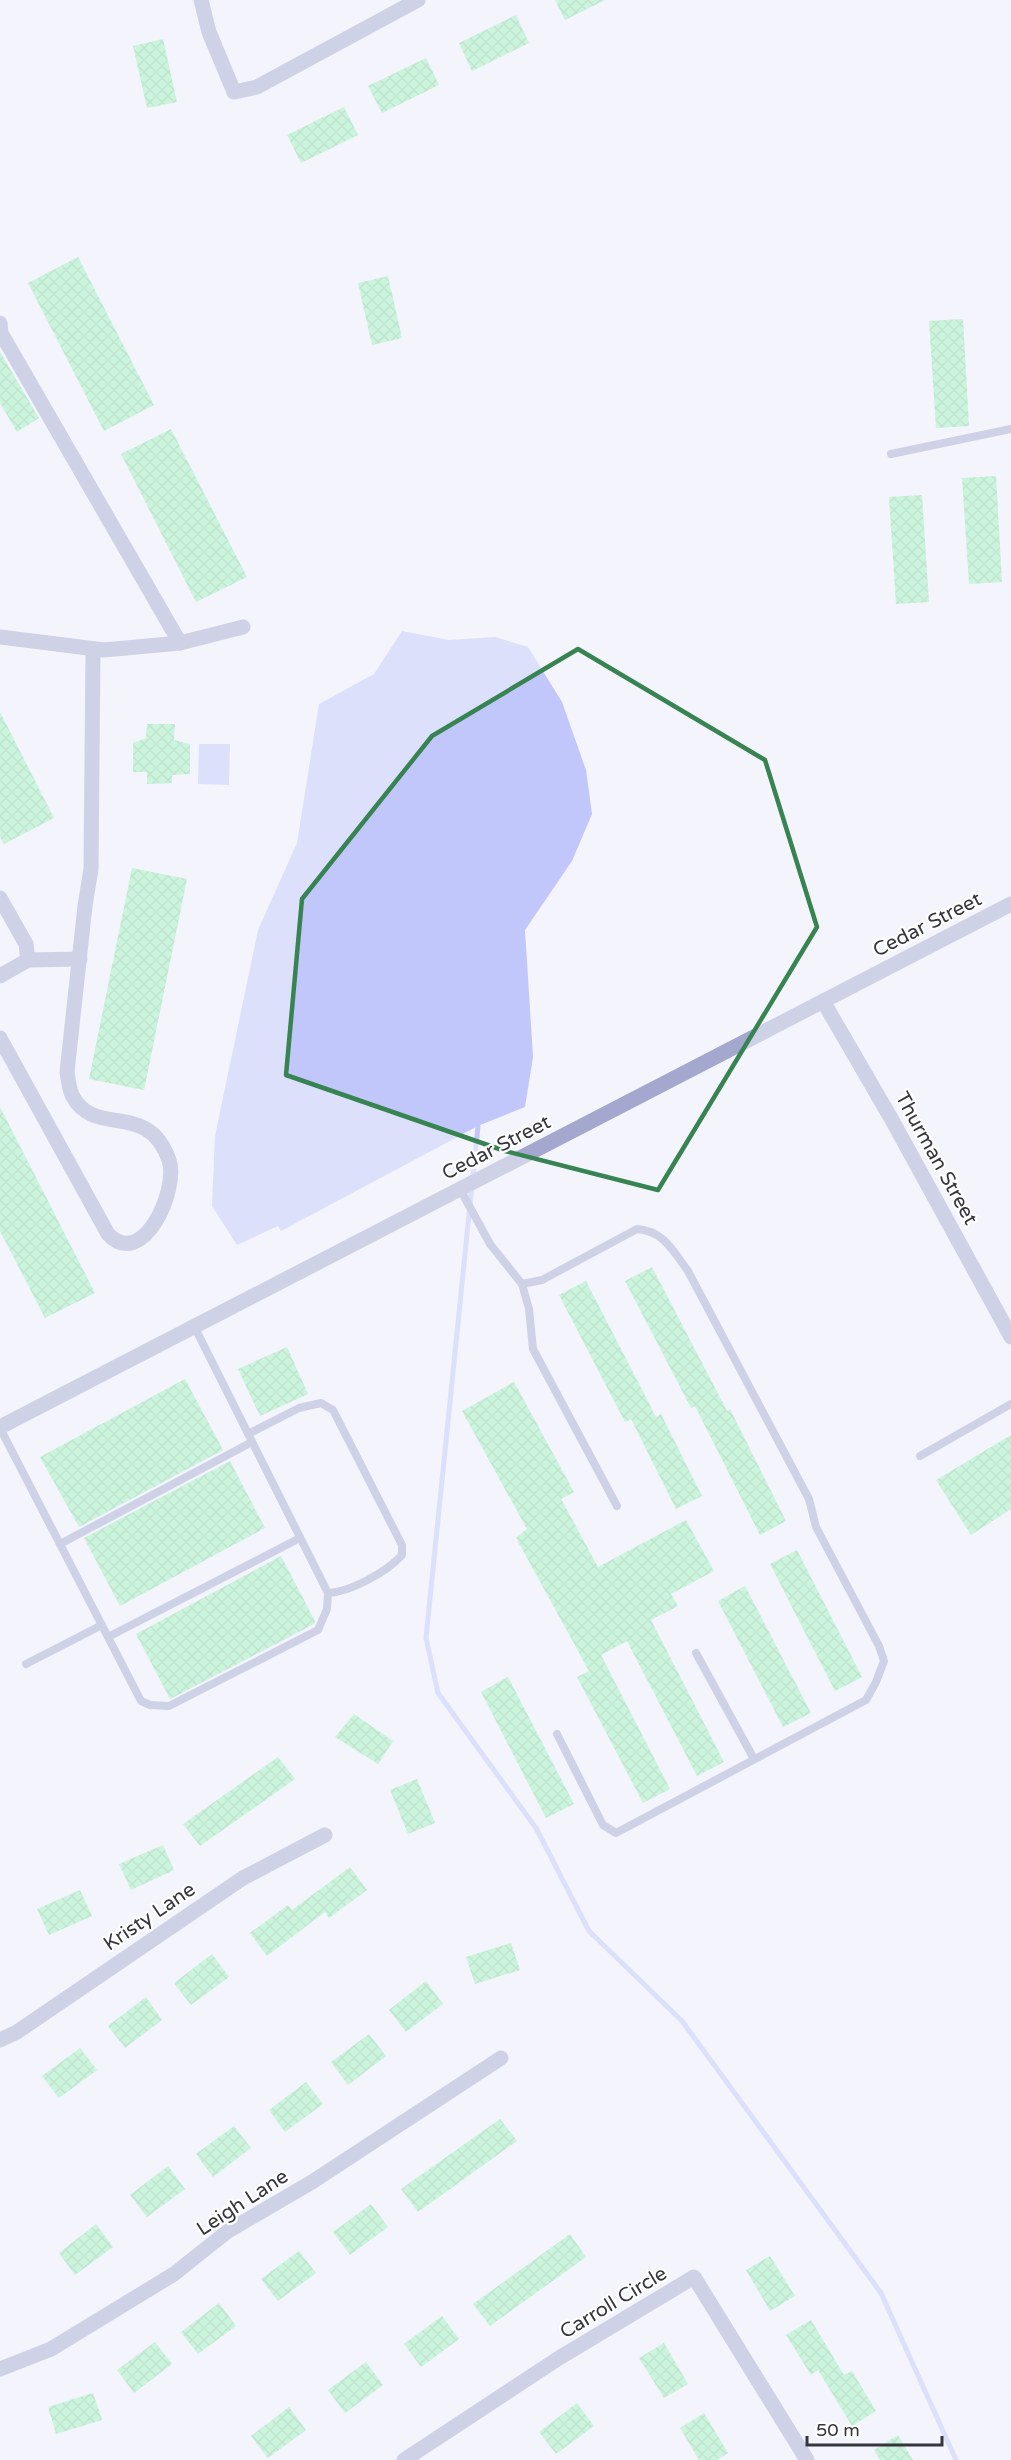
<svg xmlns="http://www.w3.org/2000/svg" width="1011" height="2460" viewBox="0 0 1011 2460" font-family="'Varela Round',sans-serif">
<defs>
<pattern id="building-cross-hatch" width="8" height="8" patternUnits="userSpaceOnUse" patternTransform="scale(1.5)"><rect width="8" height="8" fill="#9af3b4"/><path d="M0 0l8 8M0 8l8-8" fill="none" stroke="#85d19c"/></pattern>
</defs>
<rect width="100%" height="100%" fill="#f3f4fc"/>
<g fill="#c2c7fb">
<polygon points="402,631 449,640 495,637 528,647 562,702 586,770 592,814 572,861 525,930 533,1057 525,1107 478,1126 281,1231 278,1226 237,1245 212,1206 215,1136 258,930 297,843 319,704 374,674"/>
<polygon points="199,744 230,744 229,785 198,784"/>
</g>
<g fill="none" stroke-linecap="round" stroke-linejoin="round">
<polyline stroke="#c2c7fb" stroke-width="5" points="478,1126 426,1638 438,1693 536,1828 589,1931 682,2021 881,2293 956,2460"/>
</g>
<g fill="url(#building-cross-hatch)">
<polygon points="555,0 605,0 565,20"/>
<polygon points="516,15 529,43 472,71 459,43"/>
<polygon points="163,39 177,102 147,108 133,46"/>
<polygon points="426,58 439,85 382,113 368,86"/>
<polygon points="344,107 358,135 301,163 287,135"/>
<polygon points="78,257 154,405 104,431 28,283"/>
<polygon points="388,276 402,338 372,345 358,283"/>
<polygon points="963,319 969,426 936,428 929,321"/>
<polygon points="0,352 39,418 17,432 0,403"/>
<polygon points="171,429 247,577 196,602 121,454"/>
<polygon points="996,476 1002,582 969,584 962,478"/>
<polygon points="922,495 929,602 896,604 889,497"/>
<polygon points="0,712 54,818 4,844 0,837"/>
<polygon points="147,724 175,724 174,740 190,744 190,774 172,775 172,783 147,784 147,772 133,772 133,743 146,738"/>
<polygon points="132,868 187,879 144,1090 89,1079"/>
<polygon points="0,1107 95,1293 45,1318 0,1231"/>
<polygon points="652,1267 727,1411 730,1409 786,1521 760,1535 695,1406 691,1408 625,1281"/>
<polygon points="586,1281 656,1417 661,1414 702,1496 676,1509 631,1419 625,1422 559,1295"/>
<polygon points="287,1347 308,1394 260,1416 238,1369"/>
<polygon points="185,1379 223,1450 79,1527 40,1457"/>
<polygon points="514,1382 574,1492 561,1499 598,1567 686,1520 714,1571 671,1594 678,1606 651,1620 724,1762 697,1776 627,1641 601,1655 670,1789 643,1803 577,1677 589,1671 516,1538 527,1529 462,1411"/>
<polygon points="1011,1435 1011,1509 971,1535 936,1480"/>
<polygon points="230,1461 265,1528 120,1606 84,1538"/>
<polygon points="797,1550 862,1677 835,1691 770,1564"/>
<polygon points="281,1556 315,1621 314,1624 170,1699 136,1634"/>
<polygon points="745,1586 811,1713 783,1727 718,1601"/>
<polygon points="508,1677 574,1804 546,1818 481,1692"/>
<polygon points="354,1714 393,1741 378,1764 335,1737"/>
<polygon points="278,1757 295,1779 200,1846 183,1824"/>
<polygon points="417,1779 435,1823 408,1834 390,1790"/>
<polygon points="163,1845 174,1870 131,1890 119,1864"/>
<polygon points="350,1867 367,1890 329,1918 325,1912 267,1956 250,1933 288,1905 292,1910"/>
<polygon points="80,1890 92,1916 49,1935 37,1909"/>
<polygon points="511,1943 520,1970 475,1984 466,1957"/>
<polygon points="212,1954 229,1977 191,2005 174,1983"/>
<polygon points="426,1981 443,2004 406,2032 389,2010"/>
<polygon points="146,1997 162,2020 125,2048 108,2026"/>
<polygon points="369,2034 386,2056 348,2085 331,2062"/>
<polygon points="80,2048 97,2070 59,2098 42,2076"/>
<polygon points="306,2082 323,2104 285,2132 269,2110"/>
<polygon points="500,2119 517,2141 418,2212 401,2189"/>
<polygon points="234,2126 251,2148 213,2177 196,2154"/>
<polygon points="168,2166 185,2189 147,2217 130,2195"/>
<polygon points="371,2204 388,2227 350,2255 333,2232"/>
<polygon points="96,2224 113,2247 75,2275 59,2253"/>
<polygon points="570,2234 586,2257 490,2326 473,2304"/>
<polygon points="299,2251 316,2273 278,2301 261,2279"/>
<polygon points="770,2256 795,2296 770,2311 746,2270"/>
<polygon points="219,2303 236,2326 198,2354 181,2332"/>
<polygon points="442,2316 459,2339 421,2367 404,2344"/>
<polygon points="811,2320 844,2375 852,2371 876,2411 852,2426 818,2370 811,2375 786,2335"/>
<polygon points="155,2342 172,2364 134,2393 117,2370"/>
<polygon points="664,2343 688,2384 664,2398 639,2358"/>
<polygon points="366,2362 383,2385 345,2413 328,2390"/>
<polygon points="93,2393 102,2420 56,2434 48,2407"/>
<polygon points="577,2403 594,2426 556,2454 539,2432"/>
<polygon points="289,2407 306,2430 268,2458 251,2436"/>
<polygon points="704,2413 728,2453 717,2460 699,2460 680,2428"/>
<polygon points="898,2435 913,2460 880,2460 874,2450"/>
</g>
<g fill="none" stroke-linecap="round" stroke-linejoin="round">
<g stroke="#a4a8ce" stroke-width="8">
<polyline points="891,454 1011,429"/>
<path d="M460,1189L490,1244L522,1284L542,1280L637,1229C664,1231 673,1251 688,1271L809,1499L816,1527L879,1646L884,1661L876,1682L866,1700L616,1833L603,1825L557,1734"/>
<polyline points="522,1284 529,1309 533,1349 617,1506"/>
<polyline points="0,1428 141,1701 150,1705 169,1706 318,1630 327,1609 328,1593 194,1326"/>
<path d="M248,1434L299,1408L321,1403L333,1410L402,1545V1555C387,1572 350,1592 328,1593"/>
<polyline points="920,1456 1011,1404"/>
<polyline points="60,1544 252,1442"/>
<polyline points="108,1637 300,1538"/>
<polyline points="696,1653 754,1759"/>
<polyline points="26,1664 102,1625"/>
</g>
<g stroke="#a4a8ce" stroke-width="15">
<polyline points="201,0 209,32 234,92 257,87 418,0"/>
<polyline points="0,323 1,333 180,643"/>
<polyline points="0,637 104,650 180,643 243,627"/>
<polyline points="0,898 26,944 28,960"/>
<polyline points="0,976 28,960 80,959"/>
<polyline points="823,1001 892,1120 1011,1337"/>
<path d="M0,1038L108,1234C143,1271 179,1189 169,1160C148,1099 94,1139 72,1095C69,1088 68,1079 67,1072L85,906L91,869L93,650"/>
<polyline points="0,2040 17,2032 243,1878 325,1835"/>
<polyline points="0,2369 51,2349 174,2274 228,2231 312,2182 501,2058"/>
<polyline points="404,2460 559,2358 694,2277 807,2460"/>
</g>
<polyline stroke="#a4a8ce" stroke-width="15" points="0,1427 1011,904"/>
</g>
<path d="M0 0H1011V2460H0ZM578,649L765,760L817,927L658,1190L505,1151L286,1075L302,899L432,736Z" fill="#f3f4fc" fill-opacity=".55" fill-rule="evenodd"/>
<path fill="none" stroke="#378452" stroke-width="4.5" stroke-linejoin="round" d="M578,649L765,760L817,927L658,1190L505,1151L286,1075L302,899L432,736Z"/>
<g text-anchor="middle" stroke-width="4.5" stroke-linejoin="round" paint-order="stroke">
<g font-size="20" fill="#35353d" stroke="#fff">
<text transform="translate(927 924) rotate(-27)" y="7">Cedar Street</text>
<text transform="translate(496 1147) rotate(-27)" y="7">Cedar Street</text>
<text transform="translate(937 1158) rotate(61)" y="7">Thurman Street</text>
<text transform="translate(149 1916) rotate(-34)" y="7">Kristy Lane</text>
<text transform="translate(242 2202) rotate(-33)" y="7">Leigh Lane</text>
<text transform="translate(613 2302) rotate(-31)" y="7">Carroll Circle</text>
</g>
</g>
<path d="M807 2436v9h135v-9" fill="none" stroke="#35353d" stroke-width="3"/>
<text x="816" y="2436" font-size="18" fill="#35353d" stroke="#ffffff" stroke-width="4.5" paint-order="stroke">50 m</text>
</svg>
